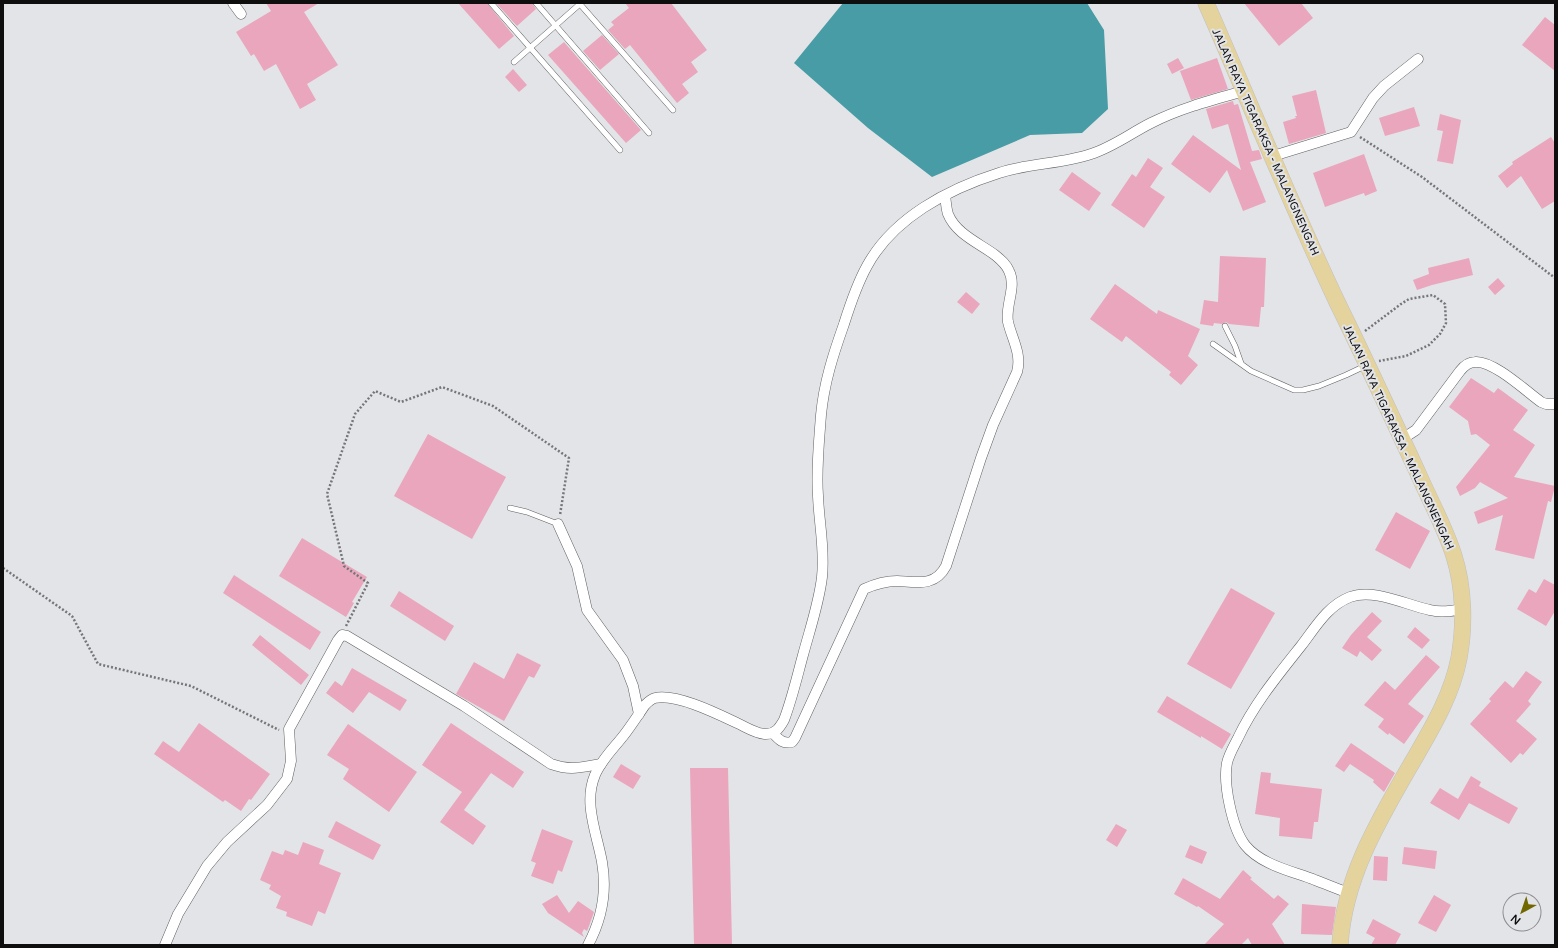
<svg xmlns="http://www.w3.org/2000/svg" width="1558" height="948" viewBox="0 0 1558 948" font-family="'Varela Round',sans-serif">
<rect width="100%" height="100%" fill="#e3e4e7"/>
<polygon fill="#489ca5" points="843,3 1087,3 1104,30 1108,109 1082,133 1030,135 932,177 868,128 794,63"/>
<g fill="#e9a6bc">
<polygon points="266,3 319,3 304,12 338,65 307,84 316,100 300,109 276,64 264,71 254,54 251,56 236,32 271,11"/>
<polygon points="458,3 487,3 514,36 499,49"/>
<polygon points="496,3 532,3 536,9 517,26"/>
<polygon points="625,3 671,3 707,50 691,62 698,72 682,84 689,93 677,103 630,45 625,49 608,30 614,25 611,22 629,8"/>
<polygon points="1244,3 1301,3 1313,18 1279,46"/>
<polygon points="1545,17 1555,25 1555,71 1522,45"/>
<polygon points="602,35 619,54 600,70 583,51"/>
<polygon points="564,42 641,130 626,143 548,55"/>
<polygon points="1178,58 1184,68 1172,74 1167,64"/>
<polygon points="1217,58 1228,89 1191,100 1180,71"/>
<polygon points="513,69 527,85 519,92 505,77"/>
<polygon points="1316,90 1326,133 1289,144 1283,122 1296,118 1295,116 1297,116 1292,96"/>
<polygon points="1233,101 1234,105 1238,104 1252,151 1259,150 1262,159 1250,162 1266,202 1243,211 1227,170 1210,193 1171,164 1193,135 1241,170 1228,124 1212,129 1206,109"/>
<polygon points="1414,107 1420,126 1385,136 1379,118"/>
<polygon points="1440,114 1461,120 1453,164 1437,161 1443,131 1437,130"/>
<polygon points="1551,137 1555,143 1555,201 1542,209 1521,176 1507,188 1498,176 1513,164 1512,162"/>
<polygon points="1364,154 1377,191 1365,196 1364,193 1325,207 1313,173"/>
<polygon points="1148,158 1163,168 1150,187 1165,197 1144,228 1111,205 1132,174 1136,177"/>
<polygon points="1072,172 1101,193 1089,211 1059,190"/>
<polygon points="1220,256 1266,258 1264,307 1261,307 1259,327 1229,324 1226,322 1222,324 1214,323 1213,326 1200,324 1204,300 1218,302"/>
<polygon points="1469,258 1473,275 1432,285 1417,290 1413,280 1429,274 1428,268"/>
<polygon points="1498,278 1505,286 1495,295 1488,287"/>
<polygon points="1115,284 1157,314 1158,310 1200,329 1188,356 1198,365 1181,385 1169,375 1171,372 1126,336 1122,342 1090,319"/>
<polygon points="966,292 980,304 972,314 957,302"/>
<polygon points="1471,378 1494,393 1498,388 1528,410 1513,430 1535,445 1514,477 1555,486 1551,502 1548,501 1534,559 1495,550 1503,515 1478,524 1474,512 1508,498 1480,482 1475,488 1460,496 1456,487 1490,445 1476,434 1471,435 1468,421 1449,407"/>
<polygon points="428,434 506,477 472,539 394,496"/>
<polygon points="1396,512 1430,531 1410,569 1375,550"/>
<polygon points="302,538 367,577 352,602 354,603 346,617 279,576"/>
<polygon points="234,575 321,632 310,650 223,593"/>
<polygon points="1544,579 1555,585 1555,611 1546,626 1517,609 1529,589 1536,593"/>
<polygon points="1231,588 1275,613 1231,689 1187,664"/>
<polygon points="399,591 454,626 445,641 390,606"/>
<polygon points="1372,612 1382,621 1367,637 1382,650 1372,661 1360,651 1357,657 1342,648 1351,635"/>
<polygon points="1415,627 1430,640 1422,649 1407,637"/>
<polygon points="260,635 309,675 301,685 252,645"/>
<polygon points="517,653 541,665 534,678 529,676 504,721 456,694 474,662 504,679"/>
<polygon points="1426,655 1440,667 1408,704 1424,716 1404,744 1389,733 1388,735 1378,727 1384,719 1364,705 1385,681 1395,690"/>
<polygon points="352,668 407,700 400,711 369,692 353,713 326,693 335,681 342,686"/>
<polygon points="1526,671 1542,682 1528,701 1531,704 1516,721 1537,739 1523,755 1520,753 1511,763 1470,724 1491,701 1489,699 1505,681 1513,688"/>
<polygon points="1167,696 1231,734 1222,749 1201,736 1201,738 1157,712"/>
<polygon points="199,723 270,774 251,800 249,799 241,811 225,800 223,802 154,754 163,741 179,752"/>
<polygon points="451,723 524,772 513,788 491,773 464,810 486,826 473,845 440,822 462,792 422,765"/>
<polygon points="348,724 417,772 389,812 343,779 349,769 327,755"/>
<polygon points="1351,743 1395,773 1384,792 1373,782 1374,780 1350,764 1344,772 1335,766"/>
<polygon points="621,764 641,776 633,789 613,777"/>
<polygon points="690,768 728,768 732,945 694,945"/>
<polygon points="1261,772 1271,773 1270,783 1322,789 1318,822 1314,822 1312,839 1279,836 1280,818 1255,814"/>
<polygon points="1471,776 1481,782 1479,786 1518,808 1509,824 1469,803 1459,820 1430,803 1440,788 1458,799"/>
<polygon points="336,821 381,845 373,860 328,837"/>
<polygon points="1116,824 1127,830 1117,847 1106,840"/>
<polygon points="542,829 573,841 562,872 558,870 553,884 531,876 536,863 531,861"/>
<polygon points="303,842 324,850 319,864 341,873 325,914 318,911 312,926 286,916 287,912 276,908 281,896 269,889 271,885 260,880 272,851 283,855 285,850 298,855"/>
<polygon points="1190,845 1207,852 1202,864 1185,857"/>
<polygon points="1404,847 1437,851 1435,869 1402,864"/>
<polygon points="1374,856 1388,857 1387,881 1373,880"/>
<polygon points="1243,870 1252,878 1250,879 1274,899 1278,895 1289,904 1272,924 1285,945 1252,945 1248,938 1241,945 1204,945 1224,924 1198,906 1197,907 1174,894 1183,878 1220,899"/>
<polygon points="557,895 569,913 578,901 594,912 589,926 587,931 584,929 582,933 584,937 548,913 542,904"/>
<polygon points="1434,895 1451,905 1436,932 1418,923"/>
<polygon points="1302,904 1336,907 1332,935 1301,934"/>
<polygon points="1373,919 1401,934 1395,945 1371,945 1375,938 1366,933"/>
</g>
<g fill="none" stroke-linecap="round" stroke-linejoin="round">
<defs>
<g id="lane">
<polyline points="491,3 620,150"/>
<polyline points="536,3 649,133"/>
<polyline points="579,3 673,110"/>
<polyline points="514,62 581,3"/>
<polyline points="1225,326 1235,346 1241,363"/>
<polyline points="1213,344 1251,371 1294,390 1303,390 1319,386 1346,375 1365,366"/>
<polyline points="510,508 527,512 558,524"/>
</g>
<g id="street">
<polyline points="233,3 241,14"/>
<polyline points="1273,156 1351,132 1373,98 1384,86 1418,59"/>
<path d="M1402,439L1416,430L1460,371C1464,366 1468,362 1475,362C1493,360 1527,392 1541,402L1546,404H1555"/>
<polyline points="558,524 577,566 587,610 623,660 633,686 639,714"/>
<path d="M773,733C779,740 783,744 792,742L795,738L864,589C873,585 886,581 897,581C917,582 935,587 946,566L981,458L993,425L1017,372C1022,354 1012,339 1008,322C1005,305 1017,287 1009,271C1006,264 1001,260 995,255C979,243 956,234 948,214C946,208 946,201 945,196"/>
<path d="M1349,893C1337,889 1326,884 1315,880C1292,871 1261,865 1245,845C1232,828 1223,783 1227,763C1229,754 1234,746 1238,738C1254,704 1278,675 1301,646C1315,628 1327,606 1350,597C1374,588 1406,605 1430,610C1440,613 1452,611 1463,609"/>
<path d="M165,945L178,914L207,866L227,842L267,805L287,779L291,761L289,729L338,640L342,635L347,636L464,706L551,764C571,771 581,767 601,764"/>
<path d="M588,945C602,919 607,891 602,862C597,834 583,803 595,775C601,760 614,748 624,735C631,726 638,715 645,705C648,702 651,699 655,698C676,693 718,714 737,723C746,727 756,734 766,734C776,734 780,727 784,720C792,699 797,677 803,655C810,629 819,603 822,577C825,549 819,523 818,496C816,470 819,442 821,415C824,383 833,355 844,324C850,305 857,284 867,266C893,218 948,189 999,173C1029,163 1062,164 1091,154C1113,147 1131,133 1151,123C1181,108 1212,100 1244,91"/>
</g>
<path id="primary" d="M1206,3C1250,103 1291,205 1338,304C1365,359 1391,415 1417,471C1429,499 1445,527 1454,556C1464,588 1465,625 1459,658C1452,695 1432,728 1413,761C1380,818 1344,877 1340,945"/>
</defs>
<use href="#lane" stroke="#5e6062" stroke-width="6"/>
<use href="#street" stroke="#5e6062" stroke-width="11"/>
<use href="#primary" stroke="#c0c0c1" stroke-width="17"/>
<g stroke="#767678" stroke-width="2.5" stroke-dasharray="2 2" stroke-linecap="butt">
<polyline points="1360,137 1422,177 1555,278"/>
<polyline points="1365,331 1401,304 1409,299 1433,295 1445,304 1446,323 1440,334 1429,345 1406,356 1379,361"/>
<polyline points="3,568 72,616 98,664 191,686 279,730"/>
<polyline points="346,626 368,583 344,566 327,494 355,414 375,391 401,402 442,387 493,406 569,458 560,515"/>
</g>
<use href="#lane" stroke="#fff" stroke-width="5"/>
<use href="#street" stroke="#fff" stroke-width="10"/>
<use href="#primary" stroke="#e5d39d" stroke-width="16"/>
</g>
<g text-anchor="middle" stroke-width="4" stroke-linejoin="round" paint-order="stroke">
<g font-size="11" fill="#0e0e0f" stroke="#e3e4e7">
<text transform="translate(1266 142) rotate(66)" y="4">JALAN RAYA TIGARAKSA - MALANGNENGAH</text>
<text transform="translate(1399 437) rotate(65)" y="4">JALAN RAYA TIGARAKSA - MALANGNENGAH</text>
</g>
</g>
<rect width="1558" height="948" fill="none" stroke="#0e0e0f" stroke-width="8"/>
<g transform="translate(1522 912) rotate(220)"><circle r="19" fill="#e3e4e7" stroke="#8e8e91"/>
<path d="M0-3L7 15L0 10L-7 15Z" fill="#706700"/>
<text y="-6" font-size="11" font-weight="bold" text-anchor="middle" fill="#0e0e0f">N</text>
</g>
</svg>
